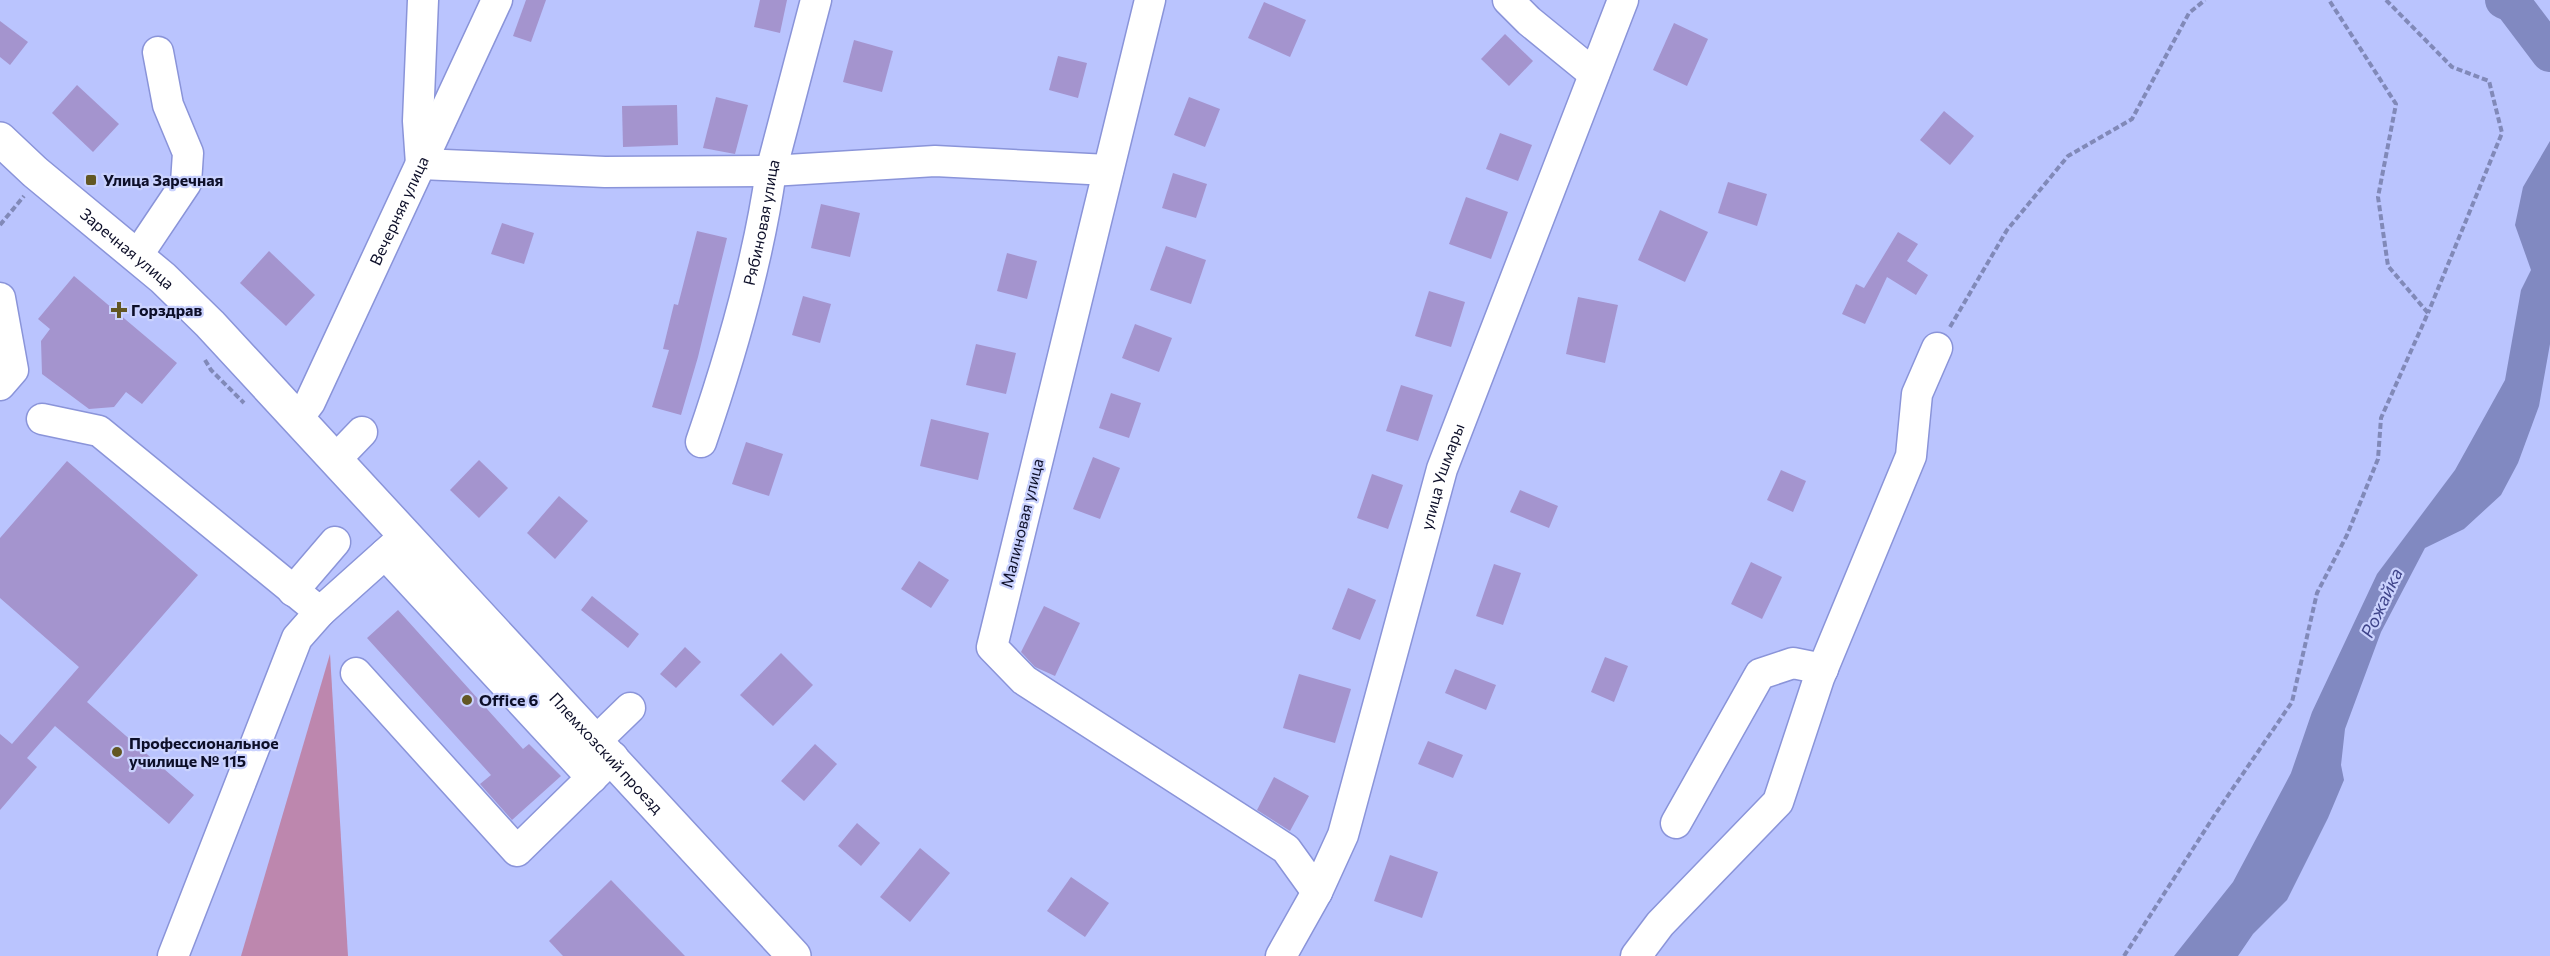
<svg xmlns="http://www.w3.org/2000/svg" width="2550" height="956" viewBox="0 0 2550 956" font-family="Commissioner,sans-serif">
<rect width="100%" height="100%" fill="#bac4fe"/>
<polygon fill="#bd87ae" points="330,654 348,956 241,956"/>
<polygon fill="#8189c1" points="2550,141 2550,344 2539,406 2518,463 2501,495 2464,529 2425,548 2381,632 2345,729 2341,765 2344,780 2328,818 2287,900 2253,934 2238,956 2174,956 2233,882 2291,773 2312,712 2377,574 2455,470 2505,380 2521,290 2531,270 2515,225 2523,187"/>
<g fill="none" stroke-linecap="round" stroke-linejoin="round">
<polyline stroke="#8189c1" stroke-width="38" points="2504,0 2513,4 2550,53"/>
</g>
<g fill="#a494ce">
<polygon points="526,0 546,0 531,42 513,36"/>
<polygon points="760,0 787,0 780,33 754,27"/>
<polygon points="1264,2 1306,20 1290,57 1248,38"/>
<polygon points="0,21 28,42 10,65 0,57"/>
<polygon points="1674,23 1708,39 1687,86 1653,70"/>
<polygon points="1505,34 1533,61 1509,86 1481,59"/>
<polygon points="854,40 893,51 882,92 843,82"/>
<polygon points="1058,56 1087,63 1078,98 1049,90"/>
<polygon points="77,85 119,124 93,152 52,113"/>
<polygon points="716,97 748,105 735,154 703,148"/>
<polygon points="1189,97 1220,109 1205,147 1174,135"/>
<polygon points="677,105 678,145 623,147 622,106"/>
<polygon points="1944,111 1974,136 1950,165 1920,140"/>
<polygon points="1500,133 1532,145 1518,181 1486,169"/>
<polygon points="1173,173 1207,184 1196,218 1162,208"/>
<polygon points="1728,182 1767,194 1757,226 1718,213"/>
<polygon points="1466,197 1508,212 1491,259 1449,244"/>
<polygon points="821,204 860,213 850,257 811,248"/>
<polygon points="1660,210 1708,232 1685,282 1638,260"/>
<polygon points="502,223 534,233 524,264 491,254"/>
<polygon points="697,231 727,238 698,357 681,415 652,407 669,350 663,349 674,304 678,305"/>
<polygon points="1898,232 1918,244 1907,261 1928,275 1916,295 1887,277 1865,324 1842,314 1856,284 1864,288"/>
<polygon points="1166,246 1206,260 1191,304 1150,290"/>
<polygon points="269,251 315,295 286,326 240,283"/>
<polygon points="1007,253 1037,261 1027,299 997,291"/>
<polygon points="74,276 177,363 142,404 126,392 114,407 89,409 42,374 41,341 50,329 38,319"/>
<polygon points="1429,291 1465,302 1451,347 1415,336"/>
<polygon points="803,296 831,304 820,343 792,335"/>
<polygon points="1578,297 1618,305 1605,363 1566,354"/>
<polygon points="1135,324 1172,338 1159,372 1122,358"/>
<polygon points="976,344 1016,353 1006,394 966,385"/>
<polygon points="1401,385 1433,395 1418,441 1386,431"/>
<polygon points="1111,393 1141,403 1129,438 1099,428"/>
<polygon points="931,419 989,433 978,480 920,466"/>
<polygon points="746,442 783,454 769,496 732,484"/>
<polygon points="1093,457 1120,468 1100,519 1073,509"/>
<polygon points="479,460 508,488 479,518 450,490"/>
<polygon points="67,461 198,575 87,702 194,795 169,824 55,726 27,758 37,767 0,810 0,734 12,744 79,667 0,598 0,538"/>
<polygon points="1781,470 1806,481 1793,512 1767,500"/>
<polygon points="1372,474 1403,485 1388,529 1357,518"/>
<polygon points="1520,490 1558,506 1549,528 1510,512"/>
<polygon points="559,496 588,521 555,559 527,533"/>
<polygon points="919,561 949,580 931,608 901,589"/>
<polygon points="1751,562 1782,577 1762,619 1731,604"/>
<polygon points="1494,564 1521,573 1503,625 1476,616"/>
<polygon points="1348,588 1376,600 1360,640 1332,629"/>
<polygon points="592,596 639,634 628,648 581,610"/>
<polygon points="1044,606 1080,623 1055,676 1035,667 1021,652"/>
<polygon points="398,610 523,749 529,744 561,776 512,820 480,784 491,775 367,638"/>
<polygon points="685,647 701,662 676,688 660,674"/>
<polygon points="781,653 813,685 773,726 740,695"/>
<polygon points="1605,657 1628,666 1614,702 1591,692"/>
<polygon points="1455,669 1496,685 1486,710 1445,693"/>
<polygon points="1299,674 1351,689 1335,743 1283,728"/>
<polygon points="1428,741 1463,755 1453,778 1418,764"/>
<polygon points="815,744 837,764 804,801 781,781"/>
<polygon points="1274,777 1309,796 1290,831 1257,810"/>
<polygon points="857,823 880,843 861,866 838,846"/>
<polygon points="920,848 950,873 910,922 880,897"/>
<polygon points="1390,855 1438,872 1422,918 1374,901"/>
<polygon points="1071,877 1109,903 1085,937 1047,911"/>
<polygon points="611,880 685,956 563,956 549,941"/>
</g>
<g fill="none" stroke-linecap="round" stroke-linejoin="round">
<defs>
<g id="minor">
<polyline points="423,0 418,121 421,164 605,172 771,171 935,161 1108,170"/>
<polyline points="1150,0 992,647 1024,680 1286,849 1317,892"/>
<polyline points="1508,0 1529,21 1594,74"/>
<polyline points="137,256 186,183 188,153 168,105 158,52"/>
<polyline points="0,298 13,370 0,385"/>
<path id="s1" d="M298,418L310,402L497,0"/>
<polyline points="42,419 99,431 320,612 405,536"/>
<path id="s2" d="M701,442C731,355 758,263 771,171L816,0"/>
<polyline points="335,460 362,432"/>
<polyline points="385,554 592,778"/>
<polyline points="293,591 335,542"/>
<polyline points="356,673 517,851 613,757"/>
<polyline points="597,740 630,708"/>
<polyline points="1676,823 1760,674 1793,663 1823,669"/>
<polyline points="173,956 297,638 320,612"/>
<path id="s3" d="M1281,956L1317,892L1343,835L1442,469L1623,0"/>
<polyline points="1636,956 1660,924 1778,802 1819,678 1911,456 1917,394 1937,348"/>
</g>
<g id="major">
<path id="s4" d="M0,139L35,172L163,278L210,324L794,956"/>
</g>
</defs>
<use href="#minor" stroke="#8a94d9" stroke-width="33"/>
<use href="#major" stroke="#8a94d9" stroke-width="36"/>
<g stroke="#8189b8" stroke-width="4" stroke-dasharray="6 3" stroke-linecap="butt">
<polyline points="2386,0 2452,67 2489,81 2502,133 2428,313"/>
<polyline points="0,225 24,196"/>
<polyline points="1950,327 2007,230 2068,156 2132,119 2189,13 2205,0"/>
<polyline points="205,360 211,370 244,403"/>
<polyline points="2124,956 2216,813 2292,702 2317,593 2347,535 2378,459 2381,418 2428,313 2388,266 2378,197 2396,104 2329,0"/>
</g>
<use href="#minor" stroke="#fff" stroke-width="30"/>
<use href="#major" stroke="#fff" stroke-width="33"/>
</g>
<g fill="#625723" stroke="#cad2fe" stroke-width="2">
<rect x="85" y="174" width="12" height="12" rx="3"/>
<path d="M116 301h6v6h6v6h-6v6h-6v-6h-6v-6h6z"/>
<circle cx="467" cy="700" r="6"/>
<circle cx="117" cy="752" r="6"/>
</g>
<g text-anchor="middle" stroke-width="4.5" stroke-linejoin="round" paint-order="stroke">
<g font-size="16" font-weight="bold" fill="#0d0f29" stroke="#cad2fe" text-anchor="start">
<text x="103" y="186">Улица Заречная</text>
<text x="131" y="316">Горздрав</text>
<text x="479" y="706">Office 6</text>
<text x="129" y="749">Профессиональное<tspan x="129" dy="18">училище № 115</tspan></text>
</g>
<g font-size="16" fill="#0d0f29" stroke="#cad2fe">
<text dy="6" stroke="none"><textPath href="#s1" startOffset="231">Вечерняя улица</textPath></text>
<text dy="6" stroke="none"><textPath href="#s2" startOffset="228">Рябиновая улица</textPath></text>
<text dy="6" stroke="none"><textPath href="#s4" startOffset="168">Заречная улица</textPath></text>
<text dy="6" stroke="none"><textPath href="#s3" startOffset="508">улица Ушмары</textPath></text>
<text transform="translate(1022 523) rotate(-76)" y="6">Малиновая улица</text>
<text dy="6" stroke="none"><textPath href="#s4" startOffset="864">Племхозский проезд</textPath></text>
</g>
<g font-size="18" font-style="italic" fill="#3f448a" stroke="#cad2fe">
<text transform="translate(2382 603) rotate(-65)" y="6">Рожайка</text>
</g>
</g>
</svg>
